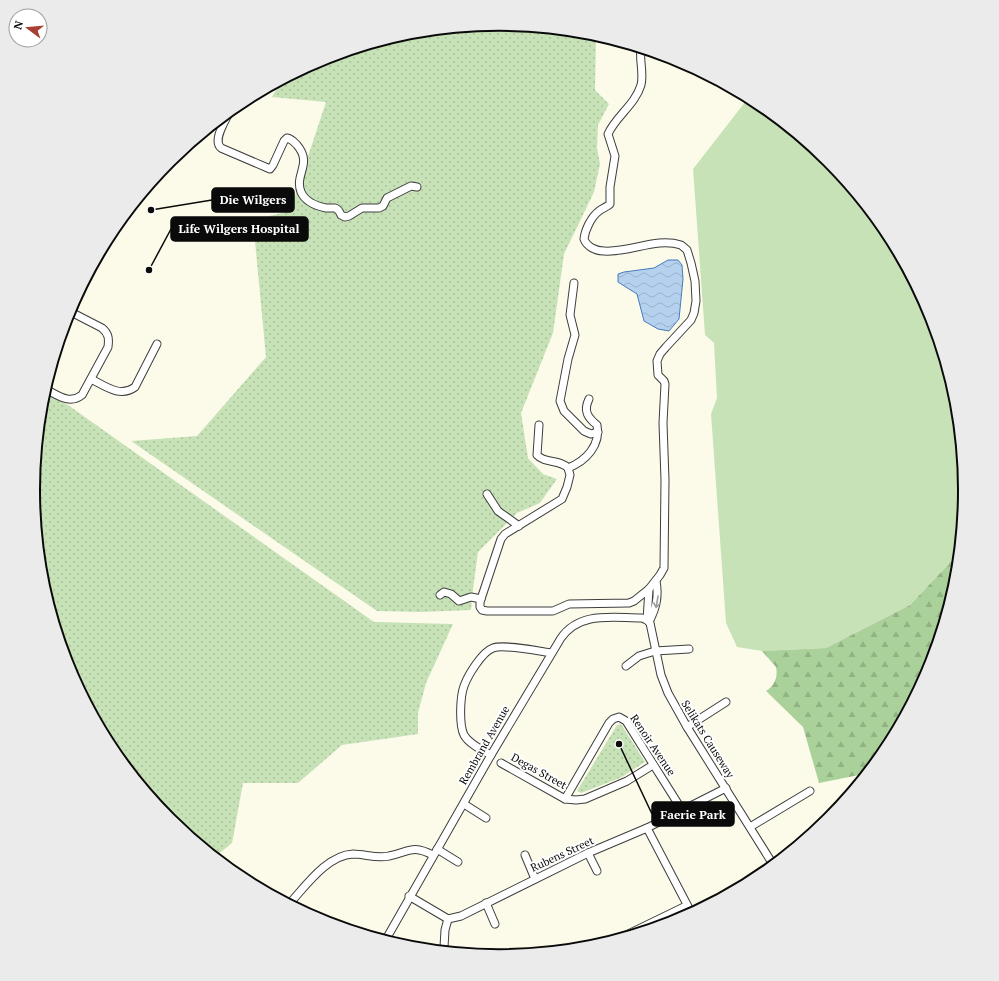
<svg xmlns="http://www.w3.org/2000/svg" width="999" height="981" viewBox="0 0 999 981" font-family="'PT Serif',serif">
<defs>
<pattern id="forest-firs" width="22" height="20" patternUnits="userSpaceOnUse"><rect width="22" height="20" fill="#abd19a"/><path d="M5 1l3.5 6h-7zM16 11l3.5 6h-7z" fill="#92b283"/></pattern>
<pattern id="park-dots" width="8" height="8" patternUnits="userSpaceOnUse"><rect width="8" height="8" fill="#c8e2b8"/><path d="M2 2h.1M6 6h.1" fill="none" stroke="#aac19d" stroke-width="1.8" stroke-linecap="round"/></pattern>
<pattern id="water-waves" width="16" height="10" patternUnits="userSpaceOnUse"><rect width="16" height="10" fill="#b5d1ee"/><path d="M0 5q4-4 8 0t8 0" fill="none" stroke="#9ab2cb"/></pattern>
</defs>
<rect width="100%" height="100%" fill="#fcfbea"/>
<polygon fill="#c8e2b8" points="749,97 759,103 830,161 888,232 931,312 957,400 966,491 960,552 910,605 826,648 762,651 737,647 726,623 711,414 717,398 714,343 705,335 693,169"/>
<path fill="url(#forest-firs)" d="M960,552L957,582L930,669L887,750L869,773L819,783L803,727L766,691C775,685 778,677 776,667L762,651L826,648L910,605Z"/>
<g fill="url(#park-dots)">
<polygon points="500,24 596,34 595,90 609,104 598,125 597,148 600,164 594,192 564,254 553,333 521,413 528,458 543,474 557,479 540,503 517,513 478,552 473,589 471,610 420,612 377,611 131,441 197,436 266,357 253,220 290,211 326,102 272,97 282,80 321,59 409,33"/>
<polygon points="44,394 68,405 374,622 453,624 426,683 418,713 418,734 342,745 298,783 243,783 232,843 215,857 169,820 111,749 68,669 42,581 33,490 42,399"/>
<polygon points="621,724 645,762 620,778 581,793 577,791 617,725"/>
</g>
<polygon fill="url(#water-waves)" stroke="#457cbc" points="668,260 678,260 682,265 683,279 679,319 669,331 658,329 644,321 637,294 618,282 618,274 624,272 654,268"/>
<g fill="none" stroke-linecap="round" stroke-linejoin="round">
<defs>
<g id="minor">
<path d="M230,111C226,120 212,140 221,148L270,169L273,165L284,141L287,138C292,139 294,142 297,145C313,164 294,174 301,192C305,201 316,206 326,208C329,208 333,208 335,208C339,209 340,213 341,215L345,217L349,216L362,208H379L383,206L387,198L411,186L417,187"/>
<polyline points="574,283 570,315 575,335 568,359 560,401 564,411 584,431 591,434 598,432"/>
<path d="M91,379C105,386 120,398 135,387L157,344"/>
<path d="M45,389C58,395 69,405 82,395L108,347C109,339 109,334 102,328L69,311"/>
<path d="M539,425L537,455C545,464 560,459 568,468L570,475L567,487L562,499L505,534L501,539L480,602V607L482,610L487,611H553L569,604L629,603L634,601L649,589L660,575L664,568L665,480L663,423L665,384L664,381L658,375L657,361L660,354L666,347L691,320L694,313L696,301L695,281L691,263L687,250L681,245C656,237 630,253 604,251C596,251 587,247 584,239C585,230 591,217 599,211C603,208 607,207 610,204V187L615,156L608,134C616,116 635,105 641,85C644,73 639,60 641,48"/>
<path d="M568,468C586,461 601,445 597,425C588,418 583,411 589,399"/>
<polyline points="487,494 498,511 519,526"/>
<polyline points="440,595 444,592 451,594 459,601 471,597 481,599"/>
<polyline points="647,620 649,589"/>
<path d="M649,622C656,608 659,597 656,581"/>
<polyline points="626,666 639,656 655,651 689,649"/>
<polyline points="687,727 726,702"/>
<path d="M491,755C482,750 469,744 464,735C459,725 460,697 464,686C468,675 482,652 493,648C504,644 538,651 551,653"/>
<polyline points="501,763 565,799 576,800 585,799 627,781 653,765"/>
<polyline points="565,799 609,723 613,719 619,717 626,721 682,810"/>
<polyline points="464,804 486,818"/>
<polyline points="841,806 841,802 850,795"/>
<polyline points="750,827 810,791"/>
<polyline points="647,828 692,914"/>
<polyline points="437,849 458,862"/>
<polyline points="588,853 597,871"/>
<polyline points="525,855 535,879"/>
<polyline points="409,896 448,919 461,916 588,853 647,828 726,788"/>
<polyline points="486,903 495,924"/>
<path d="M289,904C305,887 327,855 353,854C365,854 377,859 389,856C410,852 411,844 433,855"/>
<polyline points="616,940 686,906"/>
<path d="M385,941L491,755L561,638C580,611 612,618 642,618L647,620L650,623L661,675L668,693L687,727L774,866"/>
<polyline points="444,947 445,930 448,919"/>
</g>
</defs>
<use href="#minor" stroke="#3d3d3d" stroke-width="9"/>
<use href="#minor" stroke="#fff" stroke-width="7"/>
</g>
<defs><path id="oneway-shaft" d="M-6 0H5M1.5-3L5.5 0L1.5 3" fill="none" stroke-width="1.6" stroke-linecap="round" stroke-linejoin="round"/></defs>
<use stroke="#9d9d9d" href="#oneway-shaft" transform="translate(657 602) rotate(100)"/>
<g text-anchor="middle" stroke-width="4" stroke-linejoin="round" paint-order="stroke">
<g font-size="11" fill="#0a0a0a" stroke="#fff">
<text transform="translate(708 739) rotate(58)" y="4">Selikats Causeway</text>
<text transform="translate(484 745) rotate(-60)" y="4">Rembrand Avenue</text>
<text transform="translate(653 745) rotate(56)" y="4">Renoir Avenue</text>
<text transform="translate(539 771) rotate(29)" y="4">Degas Street</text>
<text transform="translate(562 854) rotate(-25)" y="4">Rubens Street</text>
</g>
</g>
<path d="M0 0H999V981H0ZM40 490a459 459 0 1 1 918 0a459 459 0 1 1-918 0Z" fill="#ebebeb" fill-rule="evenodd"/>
<path fill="none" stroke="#0a0a0a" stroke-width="2" d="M40 490a459 459 0 1 1 918 0a459 459 0 1 1-918 0Z"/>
<path fill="none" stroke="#0a0a0a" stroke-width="1.5" d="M151 210L212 200M149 270L171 229M619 744L652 814"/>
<g fill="#0a0a0a" stroke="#fff" stroke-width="1.5">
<circle cx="151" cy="210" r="4"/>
<circle cx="149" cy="270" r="4"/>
<circle cx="619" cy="744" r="4"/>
</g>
<g fill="#0a0a0a" stroke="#0a0a0a" stroke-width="1.5">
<rect x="212" y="188" width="82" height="24" rx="4"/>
<rect x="171" y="217" width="137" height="24" rx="4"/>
<rect x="652" y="802" width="82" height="24" rx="4"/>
</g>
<g font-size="12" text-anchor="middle" font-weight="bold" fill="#fff">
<text x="253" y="204">Die Wilgers</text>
<text x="239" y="233">Life Wilgers Hospital</text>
<text x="693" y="819">Faerie Park</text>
</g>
<g transform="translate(28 28) rotate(286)"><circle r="19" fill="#ffffff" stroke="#9d9d9d"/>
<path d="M0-3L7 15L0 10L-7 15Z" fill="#a83e34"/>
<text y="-6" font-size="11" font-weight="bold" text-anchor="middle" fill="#0a0a0a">N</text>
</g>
</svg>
